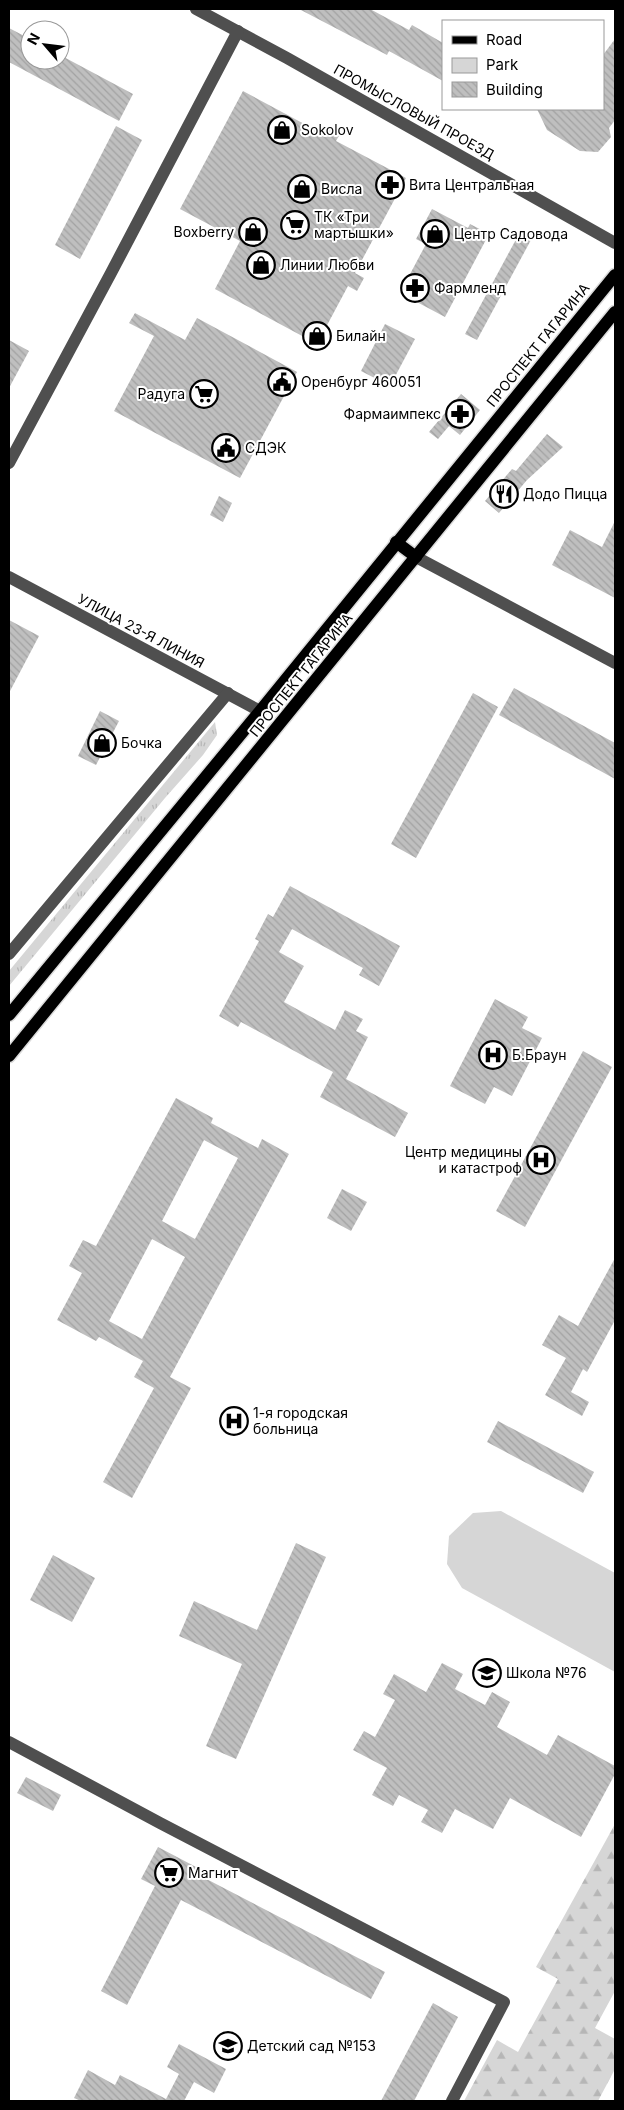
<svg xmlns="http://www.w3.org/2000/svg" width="624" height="2110" viewBox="0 0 624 2110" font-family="Inter,sans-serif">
<defs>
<pattern id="grass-tufts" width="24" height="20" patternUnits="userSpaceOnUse" patternTransform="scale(1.25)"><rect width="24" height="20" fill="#d6d6d6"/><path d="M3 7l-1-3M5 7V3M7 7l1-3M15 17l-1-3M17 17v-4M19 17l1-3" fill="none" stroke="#b6b6b6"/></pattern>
<pattern id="forest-firs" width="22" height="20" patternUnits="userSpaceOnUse" patternTransform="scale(1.25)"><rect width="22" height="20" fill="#d6d6d6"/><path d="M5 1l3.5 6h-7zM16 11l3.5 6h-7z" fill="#b6b6b6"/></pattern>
<pattern id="building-back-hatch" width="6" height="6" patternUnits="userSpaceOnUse" patternTransform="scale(1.25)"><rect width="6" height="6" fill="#bfbfbf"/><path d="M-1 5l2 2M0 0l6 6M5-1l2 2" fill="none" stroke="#a2a2a2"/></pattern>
</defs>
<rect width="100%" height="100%" fill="#fff"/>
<polygon fill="url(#grass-tufts)" points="215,722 217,735 203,755 165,798 9,986 9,971"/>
<polygon fill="url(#forest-firs)" points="615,1824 615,1991 595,2028 615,2039 615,2069 598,2101 464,2101 497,2040 518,2052 558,1979 536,1967"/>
<polygon fill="#d6d6d6" points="501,1511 615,1573 615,1672 462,1588 447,1564 449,1536 473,1513"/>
<g fill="url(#building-back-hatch)" fill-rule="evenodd">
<polygon points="299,9 370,9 409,30 412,25 443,43 443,81 389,51 387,55"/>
<polygon points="9,28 30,39 30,60 60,60 60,55 133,94 119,121 9,62"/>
<polygon points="615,39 615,120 609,128 611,137 598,152 580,151 547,130 537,109 603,109 603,55"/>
<polygon points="243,91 321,133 325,126 333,130 340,134 336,141 406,178 355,273 364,278 357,291 348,286 317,344 215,289 240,241 180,209"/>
<polygon points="116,126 142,140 80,259 55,245"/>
<polygon points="432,209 468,228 470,224 489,234 445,317 400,293 426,244 416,239"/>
<polygon points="520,232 532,238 477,340 465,334"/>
<polygon points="135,313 185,340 197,318 297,372 240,478 114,411 154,336 129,323"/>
<polygon points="385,324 415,339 390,386 361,371"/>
<polygon points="9,340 29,351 9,388"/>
<polygon points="461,394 480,410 460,435 449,426 438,439 429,432"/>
<polygon points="547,434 563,447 527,480 499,513 485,501 512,469 516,471"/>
<polygon points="219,496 232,503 223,522 210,515"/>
<polygon points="615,521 615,598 552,565 570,530 602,547"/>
<polygon points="9,620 39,636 9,693"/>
<polygon points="514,688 615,743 615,779 499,715"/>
<polygon points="473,693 498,707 416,858 391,844"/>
<polygon points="100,711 119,721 96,765 78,756"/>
<polygon points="290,886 400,946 379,986 359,975 363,968 292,929 279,952 304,966 284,1002 335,1030 345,1010 363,1019 356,1031 368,1037 346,1079 408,1113 395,1137 320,1097 333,1072 241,1022 238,1027 219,1016 259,941 255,939 268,914 273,917"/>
<polygon points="495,999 528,1017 522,1028 542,1038 512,1096 494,1087 485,1104 450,1086"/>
<polygon points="583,1051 612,1067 525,1227 496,1211"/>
<path d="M176,1098L213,1118L211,1123L258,1148L262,1139L289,1154L170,1377L191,1388L132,1498L103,1482L154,1388L134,1377L143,1361L99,1337L96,1341L57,1320L82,1273L69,1266L83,1240L96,1246ZM204,1140L238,1158L195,1239L162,1221ZM152,1239L185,1257L142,1339L109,1321Z"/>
<polygon points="342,1189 367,1202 351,1231 327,1218"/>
<polygon points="615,1258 615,1320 587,1372 583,1369 571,1392 589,1402 582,1416 545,1395 566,1358 542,1345 559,1315 578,1326"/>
<polygon points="498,1421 594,1472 583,1493 487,1442"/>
<polygon points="296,1543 326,1557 236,1759 206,1746 242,1664 179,1636 194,1601 257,1630"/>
<polygon points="53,1555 95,1578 72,1622 30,1600"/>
<polygon points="442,1663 463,1674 455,1689 485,1705 492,1692 510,1702 497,1727 547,1755 558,1735 615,1766 615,1774 581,1837 510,1798 493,1829 455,1809 442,1833 421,1822 428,1810 399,1795 393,1806 372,1795 387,1768 353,1750 364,1731 375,1737 395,1700 383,1694 394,1674 426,1692"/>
<polygon points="26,1777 61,1795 53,1811 17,1793"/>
<polygon points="158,1847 196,1867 193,1872 385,1972 371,1999 181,1900 127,2005 101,1991 155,1886 141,1879"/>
<polygon points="433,2003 458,2017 414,2101 381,2101"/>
<polygon points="179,2044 226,2069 214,2093 194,2082 184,2101 81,2101 74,2098 88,2070 115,2085 120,2075 166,2099 179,2074 167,2067"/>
</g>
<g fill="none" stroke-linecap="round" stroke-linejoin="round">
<defs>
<g id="major">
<polyline points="396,542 416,557"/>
<polyline points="9,1015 260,711 615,275"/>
<polyline points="9,1056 615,312"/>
</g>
</defs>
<use href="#major" stroke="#dbdbdb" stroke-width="15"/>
<g stroke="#4f4f4f" stroke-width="12">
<polyline points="196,9 287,58 615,243"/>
<polyline points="9,463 111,273 238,31"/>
<polyline points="416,557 615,663"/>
<polyline points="9,577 260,711"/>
<polyline points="9,954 228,693"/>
<polyline points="9,1742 160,1823 504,2002 452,2101"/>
</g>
<use href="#major" stroke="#000" stroke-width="12"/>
</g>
<defs>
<symbol id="shop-ring" viewBox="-11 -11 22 22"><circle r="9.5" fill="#fff" stroke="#000" stroke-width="1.5"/><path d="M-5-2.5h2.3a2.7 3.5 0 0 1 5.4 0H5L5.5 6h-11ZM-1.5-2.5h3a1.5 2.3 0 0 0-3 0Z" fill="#000"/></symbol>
<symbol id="pharmacy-ring" viewBox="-11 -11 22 22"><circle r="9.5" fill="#fff" stroke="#000" stroke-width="1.5"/><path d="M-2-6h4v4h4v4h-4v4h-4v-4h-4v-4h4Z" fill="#000"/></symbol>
<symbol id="supermarket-ring" viewBox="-11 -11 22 22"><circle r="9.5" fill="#fff" stroke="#000" stroke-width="1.5"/><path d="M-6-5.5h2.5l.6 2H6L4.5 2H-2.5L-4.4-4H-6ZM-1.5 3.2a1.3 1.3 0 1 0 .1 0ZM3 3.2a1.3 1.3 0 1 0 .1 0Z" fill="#000"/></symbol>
<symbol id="civic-ring" viewBox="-11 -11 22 22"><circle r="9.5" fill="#fff" stroke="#000" stroke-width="1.5"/><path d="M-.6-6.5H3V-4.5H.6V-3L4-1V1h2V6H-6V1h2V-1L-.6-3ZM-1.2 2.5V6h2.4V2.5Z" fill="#000"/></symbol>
<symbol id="restaurant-ring" viewBox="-11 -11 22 22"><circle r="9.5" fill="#fff" stroke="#000" stroke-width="1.5"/><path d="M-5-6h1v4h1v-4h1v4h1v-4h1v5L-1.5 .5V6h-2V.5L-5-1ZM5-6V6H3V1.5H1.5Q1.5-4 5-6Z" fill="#000"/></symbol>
<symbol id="hospital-ring" viewBox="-11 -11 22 22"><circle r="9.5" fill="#fff" stroke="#000" stroke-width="1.5"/><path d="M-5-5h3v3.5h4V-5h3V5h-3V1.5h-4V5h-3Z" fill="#000"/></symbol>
<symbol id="school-ring" viewBox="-11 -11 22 22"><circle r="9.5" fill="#fff" stroke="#000" stroke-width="1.5"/><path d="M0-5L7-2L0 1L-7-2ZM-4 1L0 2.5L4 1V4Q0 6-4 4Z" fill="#000"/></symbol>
</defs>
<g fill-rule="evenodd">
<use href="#shop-ring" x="266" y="114" width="32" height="32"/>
<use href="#pharmacy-ring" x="374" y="169" width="32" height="32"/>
<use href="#shop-ring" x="286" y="173" width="32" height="32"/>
<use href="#supermarket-ring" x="279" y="209" width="32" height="32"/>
<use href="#shop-ring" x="237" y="216" width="32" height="32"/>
<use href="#shop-ring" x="419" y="218" width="32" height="32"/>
<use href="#shop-ring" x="245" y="249" width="32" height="32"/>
<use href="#pharmacy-ring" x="399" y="272" width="32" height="32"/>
<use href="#shop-ring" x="301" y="320" width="32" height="32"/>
<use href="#civic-ring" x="266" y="366" width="32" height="32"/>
<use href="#supermarket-ring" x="188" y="378" width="32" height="32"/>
<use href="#pharmacy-ring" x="444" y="398" width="32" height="32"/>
<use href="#civic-ring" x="210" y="432" width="32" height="32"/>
<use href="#restaurant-ring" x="488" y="478" width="32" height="32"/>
<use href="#shop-ring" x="86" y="727" width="32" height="32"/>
<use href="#hospital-ring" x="477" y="1039" width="32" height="32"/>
<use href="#hospital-ring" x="525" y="1144" width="32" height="32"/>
<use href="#hospital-ring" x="218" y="1405" width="32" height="32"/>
<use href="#school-ring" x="471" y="1657" width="32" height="32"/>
<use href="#supermarket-ring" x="153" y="1857" width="32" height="32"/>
<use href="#school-ring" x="212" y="2030" width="32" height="32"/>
</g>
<g text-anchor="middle" stroke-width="4" stroke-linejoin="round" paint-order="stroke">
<g font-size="14" fill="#000" stroke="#fff">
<text transform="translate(414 112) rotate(29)" y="5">ПРОМЫСЛОВЫЙ ПРОЕЗД</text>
<text transform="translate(538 345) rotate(-51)" y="5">ПРОСПЕКТ ГАГАРИНА</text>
<text transform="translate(141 631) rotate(28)" y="5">УЛИЦА 23-Я ЛИНИЯ</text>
<text transform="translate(301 675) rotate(-51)" y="5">ПРОСПЕКТ ГАГАРИНА</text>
</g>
<g font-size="14" fill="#000" stroke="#fff" text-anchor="start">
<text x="301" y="135">Sokolov</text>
<text x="409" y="190">Вита Центральная</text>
<text x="321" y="194">Висла</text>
<text x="314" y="222">ТК «Три<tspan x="314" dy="16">мартышки»</tspan></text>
<text x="234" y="237" text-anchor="end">Boxberry</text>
<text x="454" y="239">Центр Садовода</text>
<text x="280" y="270">Линии Любви</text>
<text x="434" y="293">Фармленд</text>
<text x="336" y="341">Билайн</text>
<text x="301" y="387">Оренбург 460051</text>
<text x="185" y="399" text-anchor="end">Радуга</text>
<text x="441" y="419" text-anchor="end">Фармаимпекс</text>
<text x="245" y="453">СДЭК</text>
<text x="523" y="499">Додо Пицца</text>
<text x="121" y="748">Бочка</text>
<text x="512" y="1060">Б.Браун</text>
<text x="522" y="1157" text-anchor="end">Центр медицины<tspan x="522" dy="16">и катастроф</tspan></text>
<text x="253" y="1418">1-я городская<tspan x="253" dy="16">больница</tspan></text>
<text x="506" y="1678">Школа №76</text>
<text x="188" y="1878">Магнит</text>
<text x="247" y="2051">Детский сад №153</text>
</g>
</g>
<rect width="624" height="2110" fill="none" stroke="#000000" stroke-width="20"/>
<rect x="442" y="20" width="162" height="90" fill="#ffffff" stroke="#999999"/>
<rect x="452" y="36" width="25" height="8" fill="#000000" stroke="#999999"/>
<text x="486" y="45" font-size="15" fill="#000000">Road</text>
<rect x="452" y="58" width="25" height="15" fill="#d6d6d6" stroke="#999999"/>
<text x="486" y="70" font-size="15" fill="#000000">Park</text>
<rect x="452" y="82" width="25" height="15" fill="url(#building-back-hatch)" stroke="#999999"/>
<text x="486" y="95" font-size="15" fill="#000000">Building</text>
<g transform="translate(45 45) rotate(298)"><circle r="24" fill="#ffffff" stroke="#999999"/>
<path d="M0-4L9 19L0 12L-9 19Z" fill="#000000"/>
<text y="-8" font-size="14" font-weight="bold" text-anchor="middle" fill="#000000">N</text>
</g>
</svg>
